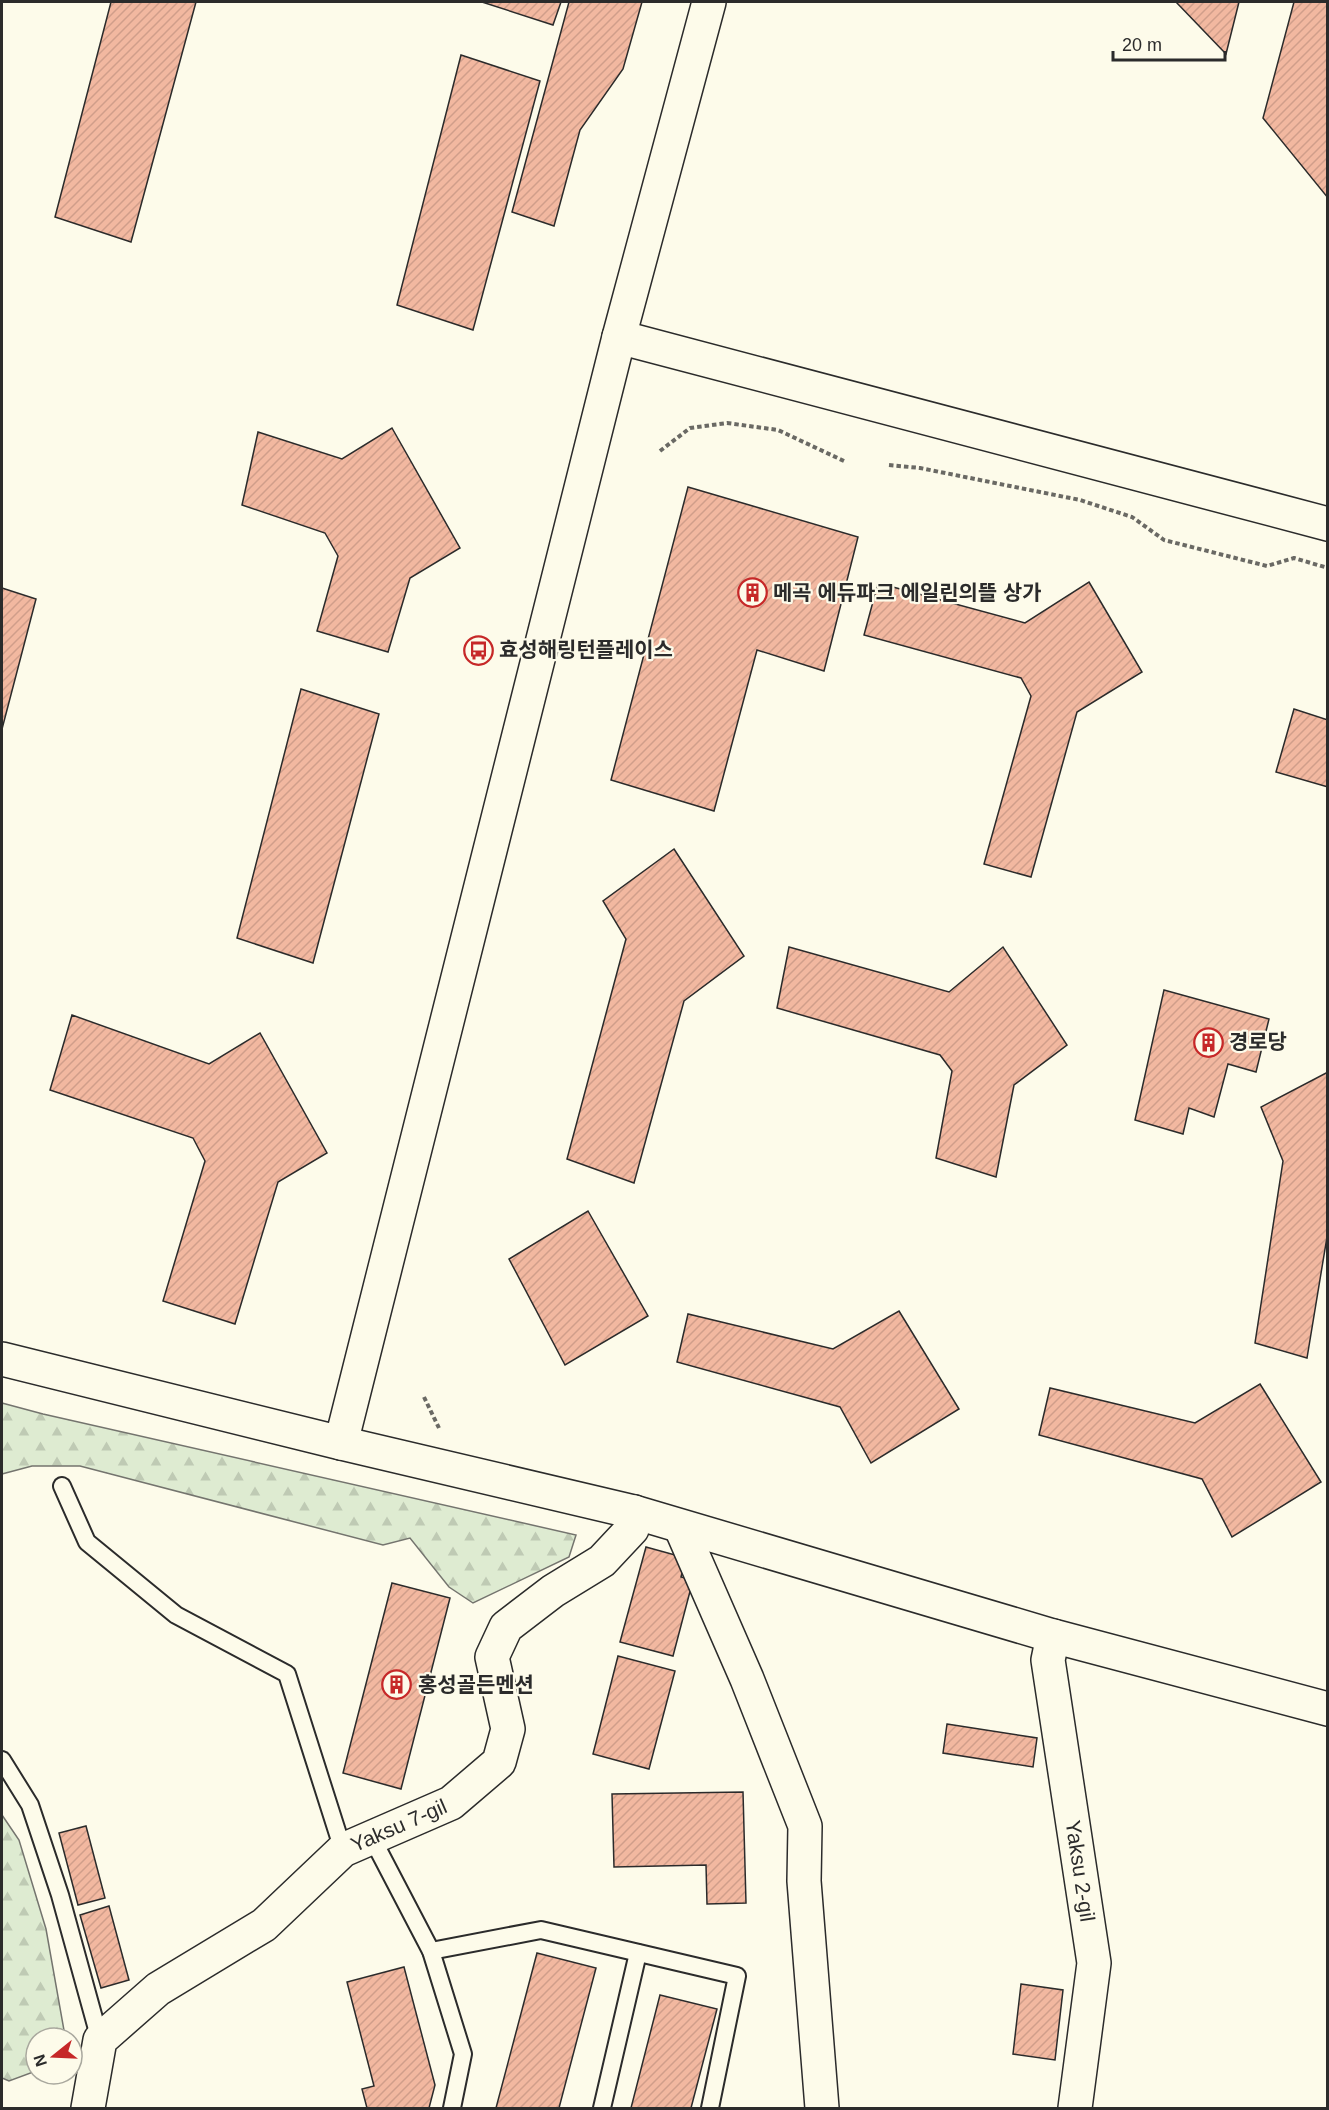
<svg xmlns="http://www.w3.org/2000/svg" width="1329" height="2110" viewBox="0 0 1329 2110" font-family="Helvetica,'Noto Sans KR',sans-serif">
<defs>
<pattern id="forest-firs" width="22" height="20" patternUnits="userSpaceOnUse" patternTransform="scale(1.5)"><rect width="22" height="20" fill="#deebd1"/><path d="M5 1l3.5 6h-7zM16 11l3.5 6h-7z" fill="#bfcab4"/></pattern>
<pattern id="building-hatch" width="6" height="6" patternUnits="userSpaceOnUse" patternTransform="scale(1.5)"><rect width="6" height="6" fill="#f2b8a0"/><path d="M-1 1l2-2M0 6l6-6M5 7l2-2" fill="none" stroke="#d09e8a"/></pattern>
</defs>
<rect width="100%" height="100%" fill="#fdfbea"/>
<g fill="url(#forest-firs)" stroke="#74746e" stroke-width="1.5">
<polygon points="2,1403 43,1414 576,1535 569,1557 473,1603 449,1587 410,1538 383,1545 80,1466 32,1466 2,1474"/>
<polygon points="2,1815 19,1840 46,1929 65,2036 36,2038 36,2071 9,2081 2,2078"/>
</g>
<g fill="url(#building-hatch)" stroke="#2b2b2b" stroke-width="1.5">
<polygon points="111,2 196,2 131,242 55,217"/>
<polygon points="482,2 561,2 553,25"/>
<polygon points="569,2 642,2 623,69 580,130 554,226 512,212"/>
<polygon points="1176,2 1239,2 1226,54"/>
<polygon points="1294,2 1328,2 1328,198 1263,118"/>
<polygon points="461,55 540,81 473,330 397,305"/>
<polygon points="392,428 460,548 410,578 388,652 317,631 338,556 325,533 242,505 258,432 342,459"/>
<polygon points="688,487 858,537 824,671 757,650 714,811 611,780"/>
<polygon points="1089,582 1142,672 1077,712 1031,877 984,864 1031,696 1021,678 864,635 878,583 1025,623"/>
<polygon points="2,588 36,599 2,729"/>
<polygon points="301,689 379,714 313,963 237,938"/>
<polygon points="1294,709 1328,720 1328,787 1276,772"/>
<polygon points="674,849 744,956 684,1001 634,1183 567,1159 626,939 603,901"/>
<polygon points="789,947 949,992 1003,947 1067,1045 1014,1085 996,1177 936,1158 952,1071 940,1055 777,1008"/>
<polygon points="1164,990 1269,1019 1256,1072 1228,1064 1214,1117 1189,1108 1183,1134 1135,1120"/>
<polygon points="72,1015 209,1064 260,1033 327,1153 278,1182 235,1324 163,1301 205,1161 193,1138 50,1090"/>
<polygon points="1328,1072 1328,1231 1307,1358 1255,1343 1283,1161 1261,1107"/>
<polygon points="588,1211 648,1316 565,1365 509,1259"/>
<polygon points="899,1311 959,1409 871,1463 840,1407 677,1362 688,1314 833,1349"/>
<polygon points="1260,1384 1321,1482 1232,1537 1202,1479 1039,1435 1050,1388 1195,1423"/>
<polygon points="646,1547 686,1558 681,1577 693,1580 673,1656 620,1642"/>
<polygon points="392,1583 450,1598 401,1789 343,1773"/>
<polygon points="618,1656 675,1671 649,1769 593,1754"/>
<polygon points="947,1724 1037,1738 1033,1767 943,1753"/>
<polygon points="743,1792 746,1903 707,1904 706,1865 614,1867 612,1794"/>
<polygon points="86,1826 105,1898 78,1905 59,1833"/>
<polygon points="109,1906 129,1980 101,1988 80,1915"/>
<polygon points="537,1953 596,1968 559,2108 496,2108"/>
<polygon points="404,1967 435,2085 429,2108 367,2108 362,2089 374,2086 347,1982"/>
<polygon points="1021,1984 1063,1990 1055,2060 1013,2054"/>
<polygon points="660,1995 717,2009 691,2108 631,2108"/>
</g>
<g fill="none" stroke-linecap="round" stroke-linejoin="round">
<defs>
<g id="service">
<polyline points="62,1486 87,1542 176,1615 287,1674 343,1850"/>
<polyline points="2,1760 30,1805 60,1895 100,2040"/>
<polyline points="372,1838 431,1951 463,2054 452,2108"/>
<polyline points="431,1951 541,1930 737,1976 710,2108"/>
<polyline points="602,2108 638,1953"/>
</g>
<g id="minor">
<polyline points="619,337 1328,524"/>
<polyline points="341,1443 634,1512 1053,1636 1328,1709"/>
<polyline points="681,1528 747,1679 805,1826 804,1881 822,2108"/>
<path id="s1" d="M1053,1636L1048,1660L1094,1963L1075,2108"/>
<path id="s2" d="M88,2108L100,2040L158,1989L264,1925L343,1850L451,1803L499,1762L508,1729L492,1657L506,1627L553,1591L602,1561L632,1529L634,1512"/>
</g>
<polyline id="tertiary" points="2,1359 341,1443 619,337 709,2"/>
</defs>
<use href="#service" stroke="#2b2b2b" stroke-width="20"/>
<use href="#minor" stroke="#2b2b2b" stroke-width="36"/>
<use href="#tertiary" stroke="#2b2b2b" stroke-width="36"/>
<g stroke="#6a6964" stroke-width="4" stroke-dasharray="4.5 3" stroke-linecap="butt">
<polyline points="660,451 690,428 727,423 778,430 844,461"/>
<polyline points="889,465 920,468 1080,500 1132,517 1164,540 1267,566 1294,558 1328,568"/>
<polyline points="424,1397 439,1428"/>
</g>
<use href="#service" stroke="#fdfbea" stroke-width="16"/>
<use href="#minor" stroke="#fdfbea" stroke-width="33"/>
<use href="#tertiary" stroke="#fdfbea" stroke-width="33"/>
</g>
<defs>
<symbol id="building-ring" viewBox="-11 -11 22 22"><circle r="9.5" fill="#fdfbea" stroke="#c62828" stroke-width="1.5"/><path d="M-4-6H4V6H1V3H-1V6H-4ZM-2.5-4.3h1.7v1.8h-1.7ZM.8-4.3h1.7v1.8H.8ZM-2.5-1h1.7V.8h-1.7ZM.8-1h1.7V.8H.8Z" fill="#c62828"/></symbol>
<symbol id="bus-ring" viewBox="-11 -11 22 22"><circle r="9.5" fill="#fdfbea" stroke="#c62828" stroke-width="1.5"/><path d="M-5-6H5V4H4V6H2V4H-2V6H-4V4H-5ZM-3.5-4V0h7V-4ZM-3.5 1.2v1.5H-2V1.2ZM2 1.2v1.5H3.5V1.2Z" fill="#c62828"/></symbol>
</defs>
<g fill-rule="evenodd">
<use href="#building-ring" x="736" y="576" width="33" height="33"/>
<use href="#bus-ring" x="462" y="634" width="33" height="33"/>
<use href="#building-ring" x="1192" y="1026" width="33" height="33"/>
<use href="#building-ring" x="380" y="1668" width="33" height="33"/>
</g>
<g text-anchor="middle" stroke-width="4.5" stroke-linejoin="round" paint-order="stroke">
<g font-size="21" font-weight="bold" fill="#2b2b2b" stroke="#fdfbea" text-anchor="start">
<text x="773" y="600">메곡 에듀파크 에일린의뜰 상가</text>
<text x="499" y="657">효성해링턴플레이스</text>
<text x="1229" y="1049">경로당</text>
<text x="418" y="1692">홍성골든멘션</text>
</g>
<g font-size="21" fill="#2b2b2b" stroke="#fdfbea">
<text dy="7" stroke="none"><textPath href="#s2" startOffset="440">Yaksu 7-gil</textPath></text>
<text dy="7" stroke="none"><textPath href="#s1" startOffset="238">Yaksu 2-gil</textPath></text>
</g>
</g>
<rect width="1329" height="2110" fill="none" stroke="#2b2b2b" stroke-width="6"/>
<g transform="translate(54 2056) rotate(252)"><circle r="28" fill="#fdfbea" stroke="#a9a89e" stroke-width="1.5"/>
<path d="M0-4.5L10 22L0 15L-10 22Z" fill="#c62828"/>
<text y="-9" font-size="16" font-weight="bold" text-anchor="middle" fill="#2b2b2b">N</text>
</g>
<path d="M1113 51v9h112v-9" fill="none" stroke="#2b2b2b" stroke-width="3"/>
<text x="1122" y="51" font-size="18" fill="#2b2b2b" stroke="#fdfbea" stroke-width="4.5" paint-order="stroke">20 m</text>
</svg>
